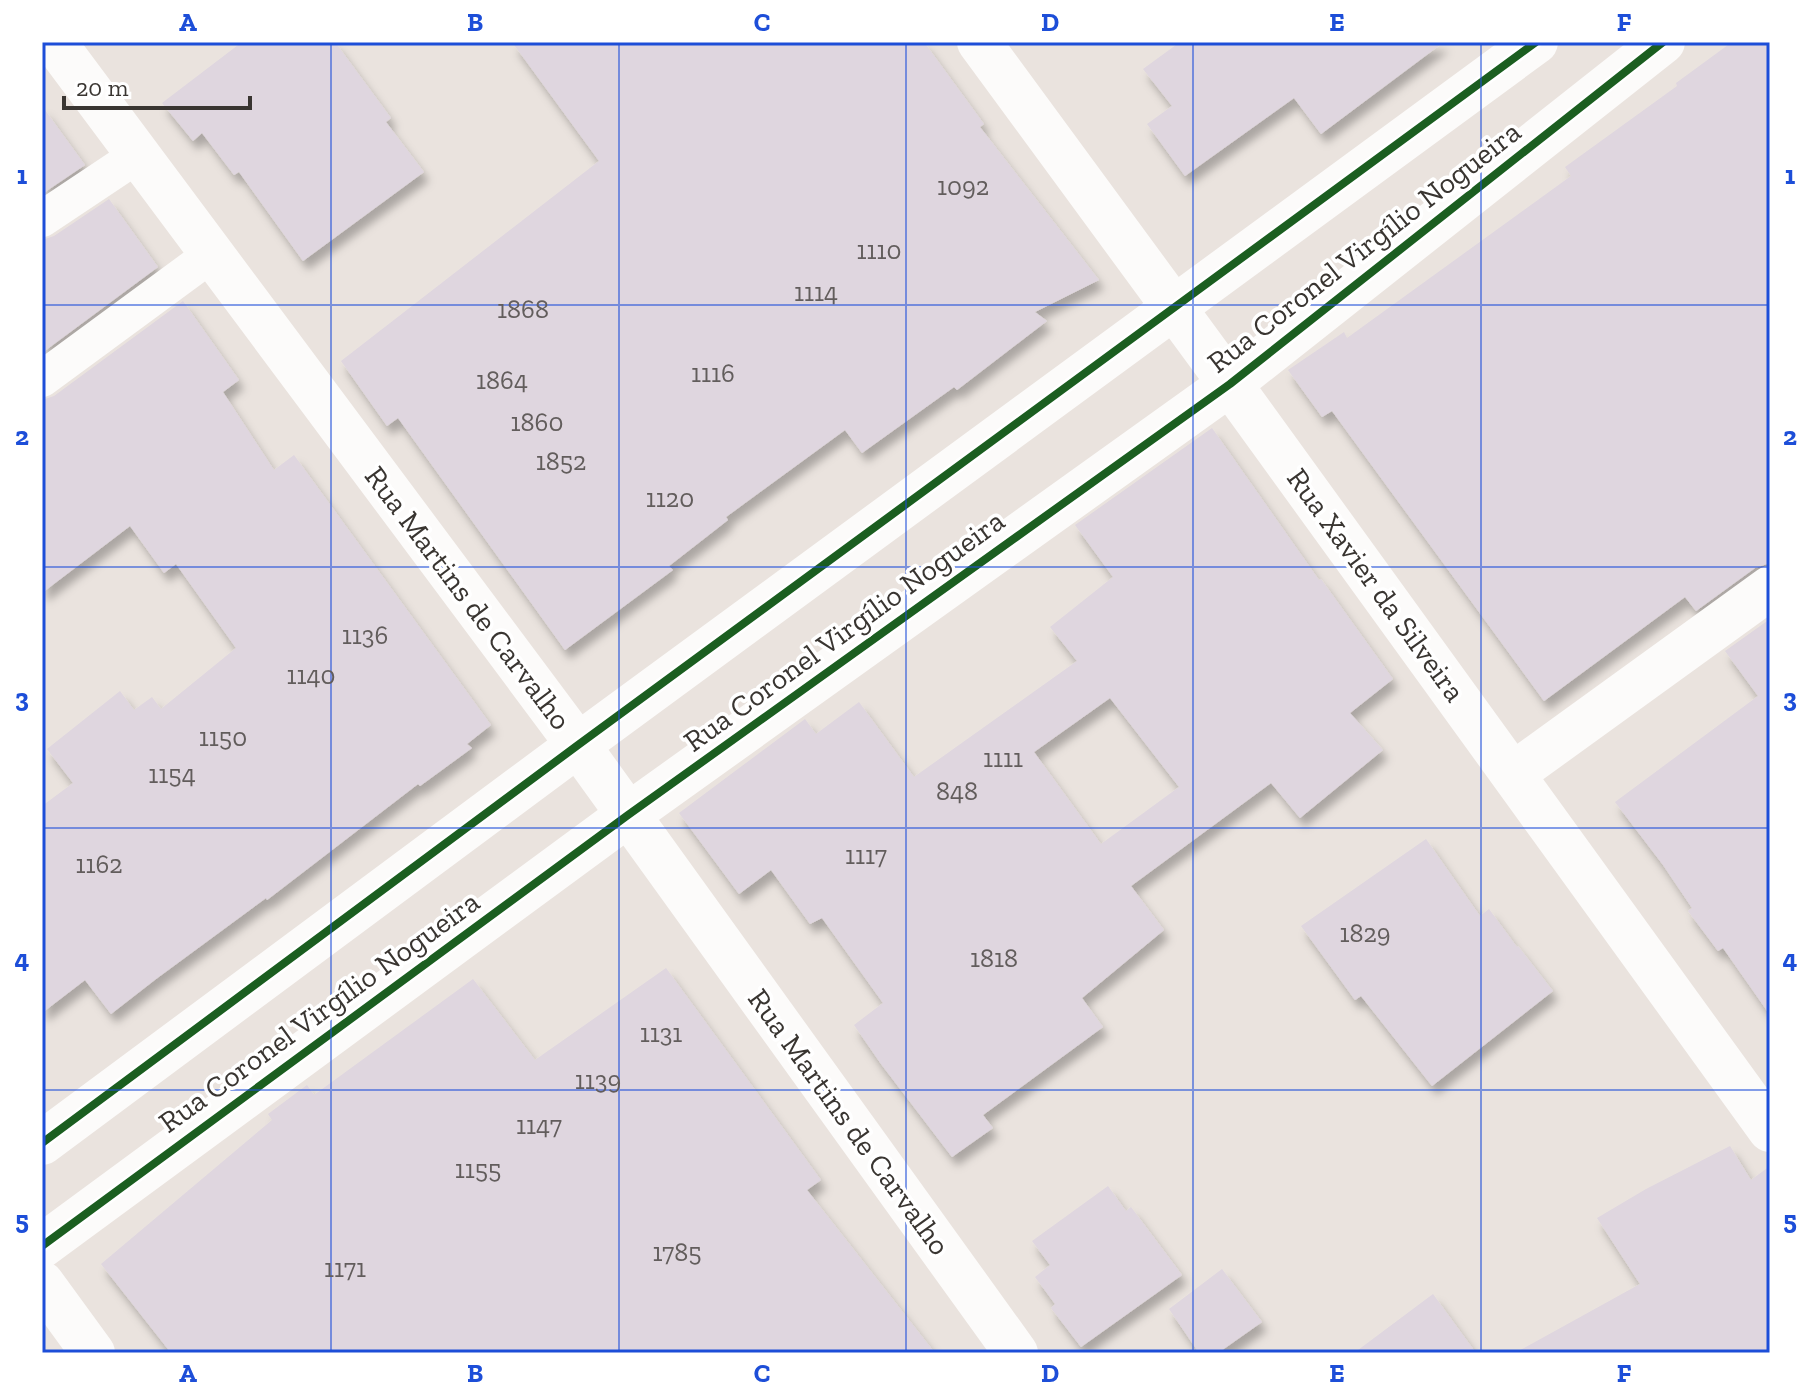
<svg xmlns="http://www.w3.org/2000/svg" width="1812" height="1395" viewBox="0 0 1812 1395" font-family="'Zilla Slab',serif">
<defs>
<filter id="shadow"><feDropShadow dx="5" dy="9" stdDeviation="4" flood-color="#0004"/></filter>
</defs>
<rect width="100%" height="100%" fill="#eae3de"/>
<g fill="#dfd6df" fill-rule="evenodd" filter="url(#shadow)">
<polygon points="242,42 335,42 391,118 386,122 424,172 303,261 239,172 234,175 202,133 193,141 162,103"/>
<polygon points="512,42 924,42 984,124 980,127 1099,280 1035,312 1047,321 957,390 954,387 862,453 845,430 726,517 728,520 669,566 673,570 565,650 398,418 387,426 341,361 599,161"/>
<polygon points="1180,42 1444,42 1321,134 1294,98 1185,176 1147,124 1172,106 1143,69"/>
<polygon points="1732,42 1770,42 1770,563 1755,568 1696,611 1685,597 1544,701 1332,411 1322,417 1288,370 1344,332 1347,338 1571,176 1565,167 1677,86 1676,83"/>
<polygon points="42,106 85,165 42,194"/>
<polygon points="109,199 158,267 42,353 42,240 54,236"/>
<polygon points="183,301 239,380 223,392 274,470 294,455 491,725 467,744 472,748 420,786 418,784 267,900 266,898 156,979 111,1014 85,980 42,1013 42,806 73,783 47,749 120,691 134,710 152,697 161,709 236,648 176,564 164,573 130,526 42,593 42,400 54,396"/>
<path d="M1212,428L1319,580L1321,579L1393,679L1350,713L1383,750L1300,818L1271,783L1131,886L1164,930L1082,998L1103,1027L983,1115L993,1128L952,1157L881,1064L854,1025L883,1003L822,918L810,924L771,870L739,894L679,813L805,719L816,734L859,702L914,777L1077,661L1050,627L1113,577L1075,525ZM1110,698L1179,787L1101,844L1034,752Z"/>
<polygon points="1770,619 1770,1015 1723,948 1718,951 1688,911 1692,908 1663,865 1615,802 1758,696 1725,651"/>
<polygon points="1426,839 1480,916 1489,909 1517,947 1518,946 1553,991 1432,1086 1361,996 1355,1000 1301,926"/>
<polygon points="666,968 821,1180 807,1190 935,1353 171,1353 101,1264 272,1120 268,1114 307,1085 314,1095 473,979 535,1060"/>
<polygon points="1730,1146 1751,1180 1770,1166 1770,1353 1515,1353 1640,1284 1597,1218 1646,1189"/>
<polygon points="1108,1186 1126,1211 1131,1207 1182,1275 1081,1347 1051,1308 1055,1304 1035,1277 1050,1265 1032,1241"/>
<polygon points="1222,1269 1262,1322 1218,1353 1199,1353 1169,1309"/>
<polygon points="1433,1294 1476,1353 1354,1353"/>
</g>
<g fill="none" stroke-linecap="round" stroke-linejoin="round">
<g stroke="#fcfbfa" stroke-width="36">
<polyline points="42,219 138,155"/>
<polyline points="42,379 212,254"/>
</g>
<g stroke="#fcfbfa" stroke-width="44">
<polyline points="54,42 578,745 1016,1353"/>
<polyline points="979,42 1230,384 1770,1130"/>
<polyline points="1513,774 1770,588"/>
<polyline points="42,1143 578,745 1536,42"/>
<polyline points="42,1246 628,815 1230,384 1663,42"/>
<polyline points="42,1283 93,1353"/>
</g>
<defs>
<g id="cycleway">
<polyline points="42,1143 578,745 1536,42"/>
<polyline points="42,1246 628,815 1230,384 1663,42"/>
</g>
</defs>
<use href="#cycleway" stroke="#fff" stroke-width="13"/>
<use href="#cycleway" stroke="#1b5e20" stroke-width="8"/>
</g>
<path fill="none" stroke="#1d4ed8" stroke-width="2" stroke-opacity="0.55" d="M331,42V1353M619,42V1353M906,42V1353M1193,42V1353M1481,42V1353M42,305H1770M42,567H1770M42,828H1770M42,1090H1770"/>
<g text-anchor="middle" stroke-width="7" stroke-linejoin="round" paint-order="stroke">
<g font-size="26" fill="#625d5c">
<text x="963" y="195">1092</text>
<text x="879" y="259">1110</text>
<text x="816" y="301">1114</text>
<text x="523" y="318">1868</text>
<text x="713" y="382">1116</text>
<text x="502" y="389">1864</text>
<text x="537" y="431">1860</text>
<text x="561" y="470">1852</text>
<text x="670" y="507">1120</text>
<text x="365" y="644">1136</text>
<text x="311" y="684">1140</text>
<text x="223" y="746">1150</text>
<text x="1003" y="767">1111</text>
<text x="172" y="783">1154</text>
<text x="957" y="800">848</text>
<text x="866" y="864">1117</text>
<text x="99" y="873">1162</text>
<text x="1365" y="942">1829</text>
<text x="994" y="967">1818</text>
<text x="661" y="1042">1131</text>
<text x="598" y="1089">1139</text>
<text x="539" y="1134">1147</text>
<text x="478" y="1178">1155</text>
<text x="677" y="1261">1785</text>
<text x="345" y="1277">1171</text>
</g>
<g font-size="30" fill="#393531" stroke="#fff">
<text transform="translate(1364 247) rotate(-38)" y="10">Rua Coronel Virgílio Nogueira</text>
<text transform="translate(1376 585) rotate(54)" y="10">Rua Xavier da Silveira</text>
<text transform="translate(468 598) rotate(53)" y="10">Rua Martins de Carvalho</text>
<text transform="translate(844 631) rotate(-36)" y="10">Rua Coronel Virgílio Nogueira</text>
<text transform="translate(319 1012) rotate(-36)" y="10">Rua Coronel Virgílio Nogueira</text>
<text transform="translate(849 1122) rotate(54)" y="10">Rua Martins de Carvalho</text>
</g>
</g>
<rect width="1812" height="1395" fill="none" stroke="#ffffff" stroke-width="88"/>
<path d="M64 96v12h186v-12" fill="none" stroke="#393531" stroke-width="4"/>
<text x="76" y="96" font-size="24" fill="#393531" stroke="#ffffff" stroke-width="6" paint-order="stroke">20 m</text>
<rect x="44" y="44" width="1724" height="1307" fill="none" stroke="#1d4ed8" stroke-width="3"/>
<g font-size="26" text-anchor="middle" font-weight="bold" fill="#1d4ed8">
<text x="188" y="31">A</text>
<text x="475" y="31">B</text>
<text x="762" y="31">C</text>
<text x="1050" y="31">D</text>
<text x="1337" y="31">E</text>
<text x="1624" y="31">F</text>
<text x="22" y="184">1</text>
<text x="1790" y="184">1</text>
<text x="22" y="445">2</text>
<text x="1790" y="445">2</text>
<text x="22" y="707">3</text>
<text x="1790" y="707">3</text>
<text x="22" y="968">4</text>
<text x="1790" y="968">4</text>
<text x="22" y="1229">5</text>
<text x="1790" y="1229">5</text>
<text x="188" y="1382">A</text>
<text x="475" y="1382">B</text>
<text x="762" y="1382">C</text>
<text x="1050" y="1382">D</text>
<text x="1337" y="1382">E</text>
<text x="1624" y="1382">F</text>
</g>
</svg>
